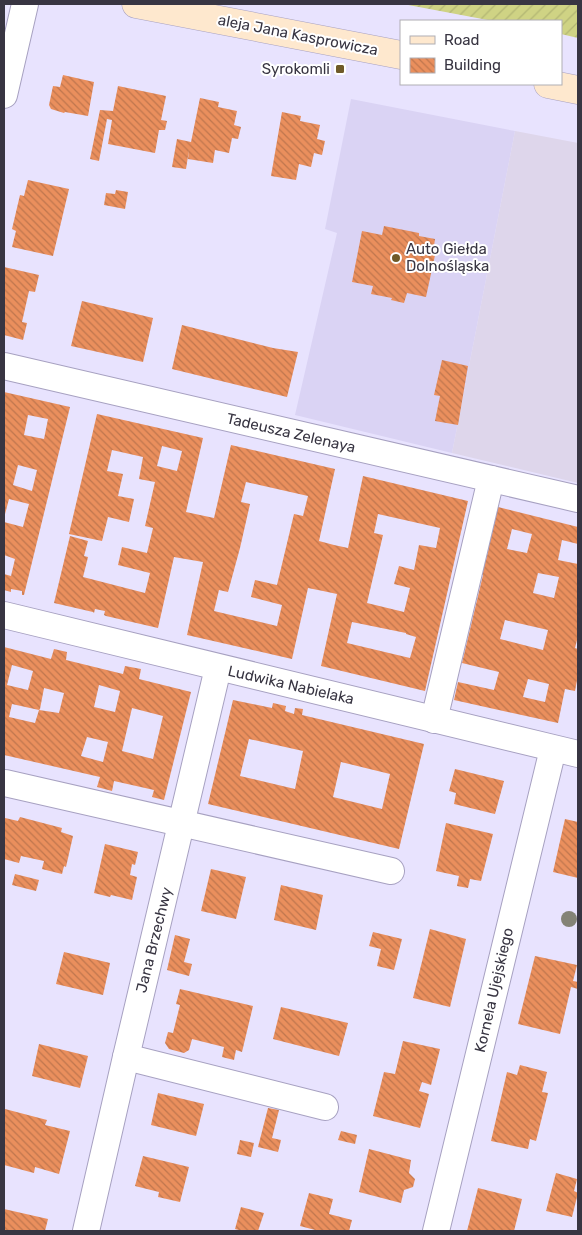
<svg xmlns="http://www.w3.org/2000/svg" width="582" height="1235" viewBox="0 0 582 1235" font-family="Rubik,sans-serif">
<defs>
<pattern id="garden-furrows" width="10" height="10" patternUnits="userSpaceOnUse" patternTransform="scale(1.25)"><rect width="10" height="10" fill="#cfd384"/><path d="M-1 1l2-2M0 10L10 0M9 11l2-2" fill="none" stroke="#b2b673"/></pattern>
<pattern id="building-back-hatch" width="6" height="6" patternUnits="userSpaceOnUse" patternTransform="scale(1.25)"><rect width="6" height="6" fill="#ea8f5d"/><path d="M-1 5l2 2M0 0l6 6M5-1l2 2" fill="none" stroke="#bf764e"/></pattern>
</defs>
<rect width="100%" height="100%" fill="#e8e3fe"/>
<polygon fill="#dad3f4" points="351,99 515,131 452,453 295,415 337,233 325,229"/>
<polygon fill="#ded6eb" points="515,131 578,143 578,483 452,453"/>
<polygon fill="url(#garden-furrows)" points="403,4 578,4 578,38 561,34 561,21 493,21"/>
<g fill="url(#building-back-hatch)" fill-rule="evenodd">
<polygon points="63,75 94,82 88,116 65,112 64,113 51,109 49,105 53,86 60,87"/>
<polygon points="118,86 166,96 161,120 167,121 165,130 159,130 155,153 108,144 112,120 107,119 99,161 90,159 100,110 113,111"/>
<polygon points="200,98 219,102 218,107 237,111 234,125 241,127 238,139 232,138 229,153 215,150 213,163 188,159 189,150 186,169 172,167 177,139 191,142"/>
<polygon points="282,112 301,116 300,121 320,125 317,139 325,141 322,155 314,153 311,167 299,164 296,180 271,176"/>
<polygon points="28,180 69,189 53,256 12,247 16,231 12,229 20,195 24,196"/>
<polygon points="116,190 128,192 125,209 104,205 106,193 115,194"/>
<polygon points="384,226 419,233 419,236 435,239 434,246 437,246 426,297 407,293 404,303 391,300 392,298 371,294 373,286 352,282 362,231 382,235"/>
<polygon points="4,267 39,275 35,292 29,291 22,322 27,323 23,340 4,335"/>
<polygon points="82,301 153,318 143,362 71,346"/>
<polygon points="182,325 273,348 298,352 287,397 172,369"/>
<polygon points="442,360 468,366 458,425 435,421 440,396 434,395"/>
<path d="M4,392L70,407L24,595H22V591L11,589V592L4,590V574L11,576L15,559L4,555V522L23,527L29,504L9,499L4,518ZM28,415L48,419L44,439L24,435ZM18,465L37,470L32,491L13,485Z"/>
<path d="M97,414L203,438L186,512L214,518L231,445L335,469L319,541L334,545L348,548L363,476L468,501L425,691L321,666L337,594L323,591L308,588L292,659L187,635L203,562L174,557L158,628L106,616L104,615L105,611L95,609L94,613L93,612L54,603L70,536L88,541L84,556L88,557L83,577L145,593L150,573L118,565L122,547L147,553L153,528L145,526L155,482L139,479L143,457L112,450L107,471L123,474L118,496L134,499L129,522L108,517L102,541L69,534ZM162,446L182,451L177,471L157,466ZM246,482L308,496L303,516L294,514L277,585L255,580L251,597L282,605L277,626L214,611L219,590L228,592L240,548L250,504L241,502ZM378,514L440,528L436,548L419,545L414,570L399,566L394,584L410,588L404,612L367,603L383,535L374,533ZM352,622L406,633V634L416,637L410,658L347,643Z"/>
<path d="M498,507L578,527V544L562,540L558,560L578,564V636L575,648L578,649V675L575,691L565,689L558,723L454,700L458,682L494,690L499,672L462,663L483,575L475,573L478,558L486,560L489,547L482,545L485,532L492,534ZM512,529L532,534L527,553L507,549ZM538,573L559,577L554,598L533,593ZM505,620L548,630L543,650L500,639ZM528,679L549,684L545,702L523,697Z"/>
<path d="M4,647L51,659L54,649L67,652L66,660L123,674L125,666L141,669L139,679L191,692L164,800L152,797L154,790L114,781L112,791L97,787L100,777L4,755ZM12,665L33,671L28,690L7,685ZM99,685L120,691L115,712L94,707ZM44,688L64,693L59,713L39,710L40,709ZM12,704L39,710L35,723L9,717ZM132,708L163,716L153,759L122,751ZM87,737L108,742L103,762L81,756Z"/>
<path d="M233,700L272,708L273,703L286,706L285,711L294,714L295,708L303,709L302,715L424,744L399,849L208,804ZM249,739L303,751L295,789L240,776ZM341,762L390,774L382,809L333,797Z"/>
<polygon points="455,769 504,781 495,814 454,804 456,793 449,791"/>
<polygon points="20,817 62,828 61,832 73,836 66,867 64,866 62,874 42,869 44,861 21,856 19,863 4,859 4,824 5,818 18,821"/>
<polygon points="565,819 578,822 578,878 553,872"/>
<polygon points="446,823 493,834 481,881 470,879 468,888 457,886 459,876 436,871"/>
<polygon points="105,844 138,852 135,865 132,864 130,875 137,877 132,900 111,895 110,897 94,893"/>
<polygon points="211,869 246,877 236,919 201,911"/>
<polygon points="15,874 39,880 36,891 12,885"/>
<polygon points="281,885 323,895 316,930 274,920"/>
<polygon points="430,929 466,939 450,1007 413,998"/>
<polygon points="373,932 402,939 394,970 377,966 381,949 369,946"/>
<polygon points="175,935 190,939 184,962 192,964 189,976 167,970"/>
<polygon points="64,952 110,963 103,995 56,984"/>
<polygon points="535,956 577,965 573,981 578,982 578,989 571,987 560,1034 518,1024"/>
<polygon points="180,989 253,1006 242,1052 236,1050 234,1060 222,1057 224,1047 192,1039 189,1050 184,1053 169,1049 165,1043 168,1032 173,1033 180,1005 176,1004"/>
<polygon points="281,1007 348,1023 339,1056 273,1039"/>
<polygon points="403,1041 440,1049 431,1085 422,1082 419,1091 429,1094 420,1128 373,1116 384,1072 395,1074"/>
<polygon points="39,1044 88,1056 80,1088 32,1076"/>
<polygon points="520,1065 547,1072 542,1092 548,1093 536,1141 530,1139 528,1149 491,1141 507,1072 517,1075"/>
<polygon points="158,1093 204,1104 196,1136 151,1125"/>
<polygon points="268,1108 279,1110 272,1138 281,1140 278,1152 258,1147"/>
<polygon points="5,1109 47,1120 45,1125 70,1131 59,1174 35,1167 34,1173 4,1165"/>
<polygon points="341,1131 357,1135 355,1144 338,1140"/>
<polygon points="240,1140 254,1143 251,1157 237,1154"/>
<polygon points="369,1149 411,1160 409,1173 415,1179 413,1187 404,1190 401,1203 359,1192"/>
<polygon points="143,1156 189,1167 180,1202 158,1197 159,1192 135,1186"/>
<polygon points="556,1173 577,1179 574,1191 578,1193 572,1217 546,1211"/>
<polygon points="478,1188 522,1199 514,1231 467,1231"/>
<polygon points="309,1193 333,1199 329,1214 352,1220 349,1231 319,1231 300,1226"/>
<polygon points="241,1207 264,1213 258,1231 242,1231 235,1229"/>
<polygon points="4,1209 48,1219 45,1231 4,1231"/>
</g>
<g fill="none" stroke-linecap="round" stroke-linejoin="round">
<defs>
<g id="street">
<polyline points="4,95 25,4"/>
<polyline points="4,366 578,499"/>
<polyline points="4,615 578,754"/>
<polyline points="434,720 491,479"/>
<polyline points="5,783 391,871"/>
<polyline points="126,1057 325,1107"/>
<polyline points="86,1231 126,1057 218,668"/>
<polyline points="436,1231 553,749"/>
</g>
<g id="secondary">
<polyline points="136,4 401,55"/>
<polyline points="548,84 578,90"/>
</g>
</defs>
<use href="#street" stroke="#a7a1c1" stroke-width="28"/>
<use href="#secondary" stroke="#a7a1c1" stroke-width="29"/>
<use href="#street" stroke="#fff" stroke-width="26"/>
<use href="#secondary" stroke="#fee8ce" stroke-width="28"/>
</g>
<circle fill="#848376" cx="569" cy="919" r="8"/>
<g fill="#6f5a29" stroke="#fff" stroke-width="2">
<rect x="335" y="64" width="10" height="10" rx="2.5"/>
<circle cx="396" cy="258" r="5"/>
</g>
<g text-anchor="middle" stroke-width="4" stroke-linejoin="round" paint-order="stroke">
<g font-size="15" fill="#383542" stroke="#fff">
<text transform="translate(298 35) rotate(11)" y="5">aleja Jana Kasprowicza</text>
<text transform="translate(291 433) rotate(13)" y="5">Tadeusza Zelenaya</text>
<text transform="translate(291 685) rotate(13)" y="5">Ludwika Nabielaka</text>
<text transform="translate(154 940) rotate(-76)" y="5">Jana Brzechwy</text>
<text transform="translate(494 990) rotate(-77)" y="5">Kornela Ujejskiego</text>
</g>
<g font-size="15" fill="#383542" stroke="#fff" text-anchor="end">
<text x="330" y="74">Syrokomli</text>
<text x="406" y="254" text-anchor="start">Auto Giełda<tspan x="406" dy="17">Dolnośląska</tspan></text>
</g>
</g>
<rect width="582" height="1235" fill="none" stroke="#383542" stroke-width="10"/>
<rect x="400" y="20" width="162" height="65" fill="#ffffff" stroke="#afaeb3"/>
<rect x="410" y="36" width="25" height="8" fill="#fee8ce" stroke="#afaeb3"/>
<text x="444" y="45" font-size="15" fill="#383542">Road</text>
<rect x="410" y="58" width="25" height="15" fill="url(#building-back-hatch)" stroke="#afaeb3"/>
<text x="444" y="70" font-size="15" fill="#383542">Building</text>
</svg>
